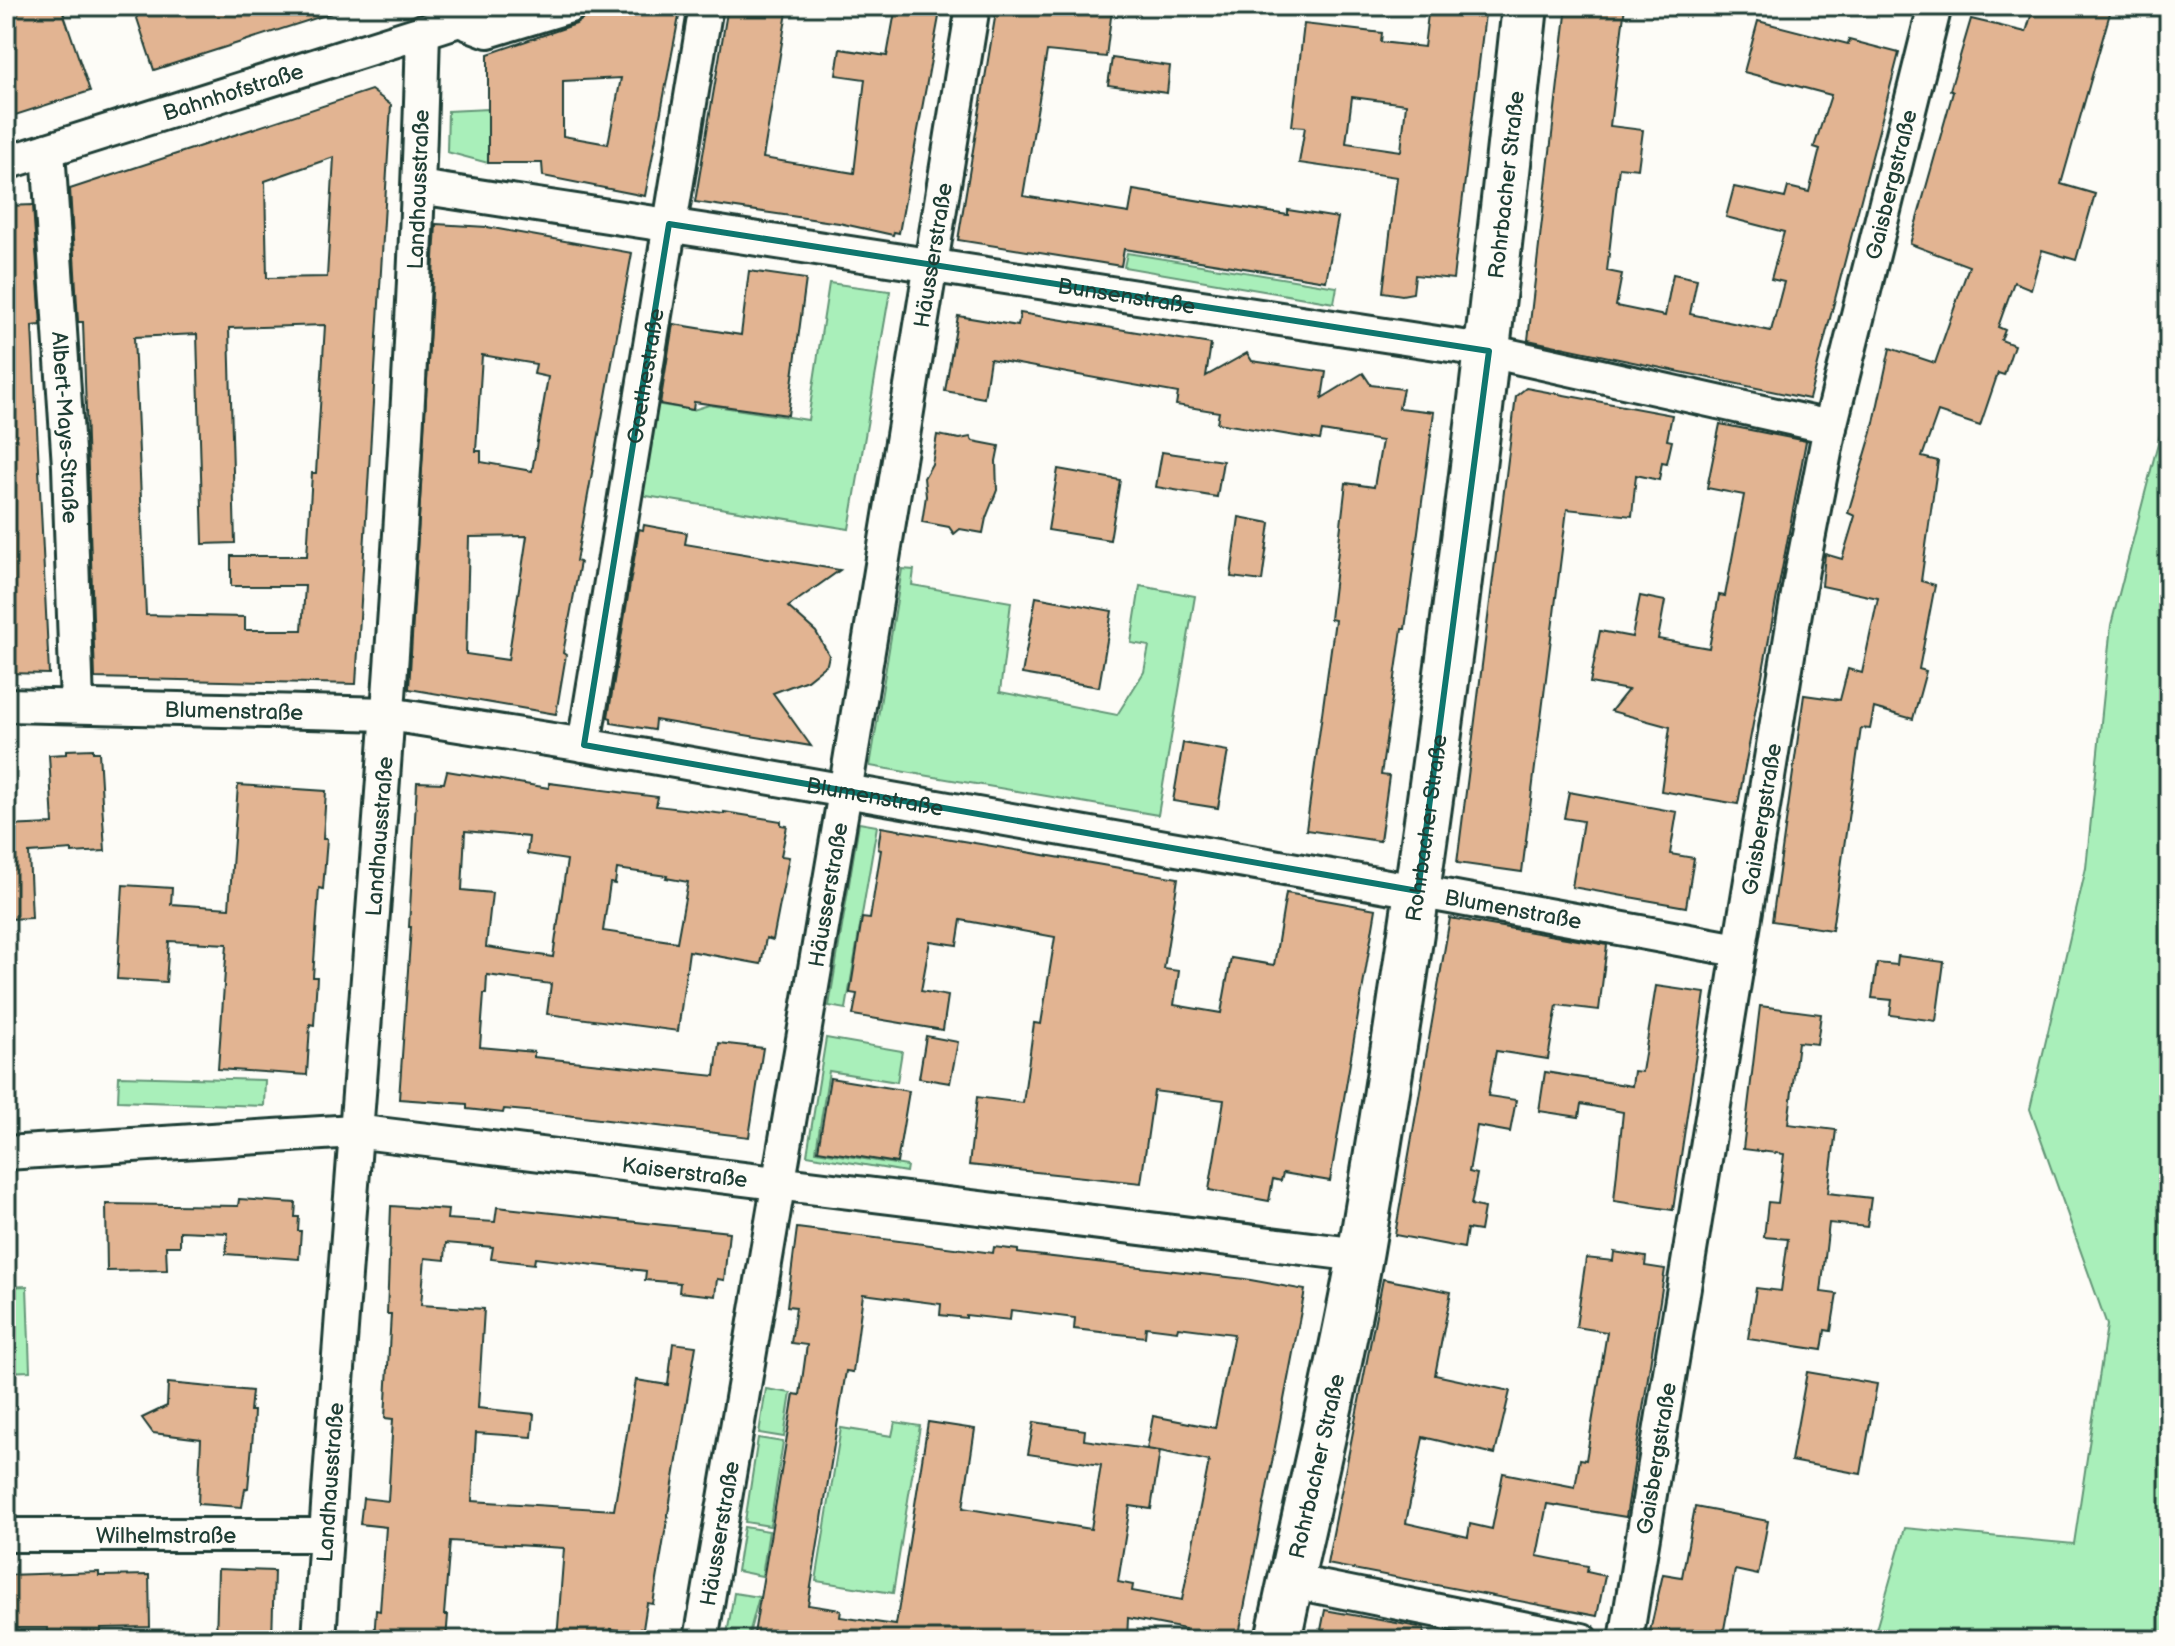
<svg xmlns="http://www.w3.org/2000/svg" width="2175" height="1646" viewBox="0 0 2175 1646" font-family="'Balsamiq Sans',sans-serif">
<rect width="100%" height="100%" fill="#fdfcf7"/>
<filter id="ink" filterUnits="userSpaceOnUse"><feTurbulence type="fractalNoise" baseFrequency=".0125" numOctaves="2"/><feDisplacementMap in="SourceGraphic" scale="16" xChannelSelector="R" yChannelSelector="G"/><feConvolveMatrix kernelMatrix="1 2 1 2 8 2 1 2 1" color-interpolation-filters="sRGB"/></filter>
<g filter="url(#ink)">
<g fill="#a9efba" stroke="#649677" stroke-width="2">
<polygon points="488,109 488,163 447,152 448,111"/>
<polygon points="1127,253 1337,287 1334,303 1124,267"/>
<polygon points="829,283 890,291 849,529 640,495 655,404 693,410 709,405 808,420"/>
<polygon points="2169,400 2169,1640 1873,1640 1905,1528 2074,1544 2107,1325 2030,1109 2086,868 2111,625"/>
<polygon points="902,569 914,570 912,585 1011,602 1000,692 1117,715 1144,672 1149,646 1131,643 1140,586 1195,596 1158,815 870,766"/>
<polygon points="859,823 877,826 846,1009 829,1006"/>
<polygon points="826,1038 902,1051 897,1082 829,1071 816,1151 907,1166 906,1172 807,1155"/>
<polygon points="119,1076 265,1080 264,1106 118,1101"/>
<polygon points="27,1286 30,1371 6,1372 6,1287"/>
<polygon points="766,1389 791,1393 784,1437 759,1433"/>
<polygon points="895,1422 920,1426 893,1593 816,1581 841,1428 892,1436"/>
<polygon points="758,1438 783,1442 770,1526 745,1522"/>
<polygon points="744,1527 769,1531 762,1576 737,1571"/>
<polygon points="734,1593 759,1597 749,1634 752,1635 752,1640 726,1640"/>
</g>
<g fill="#e2b492" stroke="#1f3d34" stroke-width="2" fill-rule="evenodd">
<polygon points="6,6 61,6 90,91 6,118"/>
<polygon points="133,6 337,6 338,11 154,70"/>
<path d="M588,6H681L645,196L543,176L542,163H488V54L576,24L584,18ZM621,78L608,144L563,136V81Z"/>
<polygon points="728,6 788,6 763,158 854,173 865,79 836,75 840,49 887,56 896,6 941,6 899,233 894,232 893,235 839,223 695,202"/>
<polygon points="997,6 1082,6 1112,9 1106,57 1047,51 1023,196 1129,213 1133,190 1288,215 1288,210 1338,218 1326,281 1124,249 1121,266 958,240"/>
<path d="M1429,6H1486L1453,279L1415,275L1413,293L1402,295L1383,292L1397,177L1299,163L1305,127L1292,126L1304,24L1382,33L1381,42L1424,47ZM1352,97L1406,104L1401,151L1346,143Z"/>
<polygon points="1567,6 1625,6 1610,126 1643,130 1638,169 1619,167 1607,271 1622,274 1616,306 1665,316 1673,274 1697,279 1690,314 1771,331 1784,282 1771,279 1784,232 1726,217 1734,187 1785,198 1788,187 1809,192 1820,149 1814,147 1831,95 1744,72 1758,21 1848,44 1849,40 1899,53 1809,399 1528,340"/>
<polygon points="2034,6 2112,6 2061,184 2095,194 2076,260 2042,250 2031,289 2014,282 1998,327 2005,330 2001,340 2014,345 2004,375 1998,373 1980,426 1938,412 1922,457 1938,461 1921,581 1935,585 1919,669 1926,671 1913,719 1874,708 1870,729 1861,728 1832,930 1772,921 1804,695 1840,700 1848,669 1862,673 1878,598 1822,586 1825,554 1842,559 1855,516 1848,513 1872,432 1890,348 1935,363 1969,266 1910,244 1953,92 1950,90 1971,19 2026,32"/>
<polygon points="1112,58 1170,66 1167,93 1108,85"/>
<path d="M371,90L391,105L356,684L95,678L83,322H78L70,189ZM334,157L327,277L267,278L265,181ZM325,325L316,473H312L307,556H231V586H305L302,630H245V617L146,615L134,337L197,334L203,544L235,543L229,328Z"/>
<polygon points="33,205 41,325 32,326 49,674 6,673 9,571 6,571 6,206"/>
<path d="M436,224L487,227L632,253L576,561L580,562L563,653L566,655L556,714L409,689ZM482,355L536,364L534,374L548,377L532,471L481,462V451H476ZM527,536L508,660L466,654L469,537Z"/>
<polygon points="749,271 806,279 788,415 694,402 693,410 660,404 673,324 741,335"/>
<polygon points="1020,313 1211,344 1206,376 1247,353 1252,361 1326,372 1322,398 1363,373 1371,385 1403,389 1399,408 1434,412 1405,629 1402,629 1381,775 1389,776 1380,841 1306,830 1335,620 1330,619 1346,483 1374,487 1382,441 1322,431 1320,440 1217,423 1219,412 1176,405 1178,393 990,359 984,398 945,391 958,316 1018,326"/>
<polygon points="1526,388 1672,415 1667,440 1672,441 1667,463 1662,462 1659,480 1636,475 1632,516 1567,509 1522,872 1457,863 1516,396"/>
<polygon points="1720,424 1806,441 1738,804 1661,791 1670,727 1611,711 1628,690 1590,683 1600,631 1632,637 1640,596 1665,601 1658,639 1709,648 1719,595 1725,596 1744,495 1707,488"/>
<polygon points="937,435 960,439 970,437 973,441 999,446 996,461 997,490 986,518 983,533 960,529 954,534 949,527 922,522 926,496 924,478 932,464"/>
<polygon points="1162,452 1223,461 1217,497 1156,487"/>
<polygon points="1058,469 1120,480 1110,540 1048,530"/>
<polygon points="1239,517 1270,523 1262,581 1231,577"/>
<polygon points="644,525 687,533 685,544 840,570 788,607 816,632 829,655 827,664 807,680 773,693 811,746 655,720 654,730 611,723 611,718 608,717 639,529 643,530"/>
<polygon points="1036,597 1112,611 1099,687 1022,674"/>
<polygon points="1183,743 1228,751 1218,808 1173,801"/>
<polygon points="93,749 93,752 99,752 105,851 72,853 72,850 29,853 32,918 6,919 6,826 53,824 49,755 66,754 66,750"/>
<path d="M447,771L549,788V783L658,797L656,806L724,814V812L781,821V825L787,826L781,856L789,857L773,940L766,938L761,964L689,951L678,1031L547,1014L551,984L487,975L486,994H484L480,1047L534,1052V1057L715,1076L719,1043L763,1048L749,1137L549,1113L504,1109L503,1113L467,1109V1104L399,1099L411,927H409L417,782L444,783ZM465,831L529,837L527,854L567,860L553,957L486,947L492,893L462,890ZM617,869L667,876L666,878L688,882L677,942L603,931L610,883L615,884Z"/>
<polygon points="238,785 326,791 323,839 327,839 323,889 319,888 313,977 317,977 314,1025 310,1024 307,1075 218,1069 227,944 169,941 166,982 117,979 123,885 172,888 171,904 229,908"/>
<polygon points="1569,792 1677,812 1670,854 1694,858 1686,907 1572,887 1583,821 1564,818"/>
<polygon points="881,827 1178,878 1164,969 1179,971 1174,1005 1221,1013 1231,958 1274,965 1286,893 1376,909 1330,1181 1283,1173 1281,1181 1273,1179 1269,1201 1209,1190 1224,1100 1154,1091 1141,1183 969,1165 977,1097 1023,1103 1034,1023 1041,1024 1055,937 961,920 957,945 930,941 921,991 948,996 943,1030 853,1015 857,994 850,993 862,918 870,919 881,850 878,849"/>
<polygon points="1450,918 1607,945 1599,1010 1557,1005 1548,1059 1496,1051 1488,1096 1516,1100 1510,1132 1477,1126 1469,1172 1477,1174 1471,1205 1484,1208 1480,1231 1467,1229 1464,1248 1395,1235"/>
<polygon points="1898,956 1944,962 1936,1021 1890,1015 1892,1000 1872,998 1877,963 1897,965"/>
<polygon points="1656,986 1705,993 1673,1210 1614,1201 1623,1112 1581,1104 1579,1117 1539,1111 1545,1072 1632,1086 1634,1071 1642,1072"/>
<polygon points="1760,1006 1821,1014 1817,1044 1798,1042 1788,1124 1836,1130 1828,1193 1871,1198 1867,1227 1829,1223 1821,1292 1837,1294 1831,1331 1825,1330 1822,1350 1748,1339 1756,1288 1781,1291 1788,1239 1764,1237 1768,1202 1778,1203 1784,1154 1743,1149"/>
<polygon points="926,1036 958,1042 950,1083 919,1078"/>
<polygon points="830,1078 909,1091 897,1163 818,1150"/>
<polygon points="239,1199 296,1203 295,1217 299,1217 298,1231 301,1231 299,1259 226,1254 228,1233 180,1231 180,1246 166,1246 167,1270 107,1271 106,1204 238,1206"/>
<polygon points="391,1206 448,1210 447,1219 495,1222 497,1207 729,1232 724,1280 717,1279 715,1296 679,1292 680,1283 645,1280 646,1271 535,1258 534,1264 491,1259 493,1247 446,1243 445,1260 425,1258 421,1305 484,1309 478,1408 534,1414 532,1437 476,1433 472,1501 614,1510 636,1380 668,1385 673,1343 696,1346 653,1604 647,1603 643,1629 641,1628 640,1634 611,1629 609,1640 557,1640 564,1548 450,1541 444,1615 448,1615 446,1640 374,1640 376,1610 380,1611 386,1527 360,1524 363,1498 388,1501 393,1419 385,1418 391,1314 387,1314"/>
<path d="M797,1228L993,1253L994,1247L1018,1250V1253L1245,1279L1305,1290L1238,1640H1183L1185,1629L1128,1618L1127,1640H753L794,1394L800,1395L807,1345L791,1343L796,1307L787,1306ZM863,1294L941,1304L940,1315L966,1318V1315L1010,1320L1011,1310L1075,1318L1074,1329L1145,1337L1146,1327L1177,1331L1178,1327L1234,1334L1215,1428L1153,1416L1147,1449L1160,1451L1084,1440L1085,1430L1034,1422L1028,1454L1101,1465L1091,1529L963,1508L975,1429L928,1422L896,1625L840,1617L841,1610L808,1605L846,1371L853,1372ZM1160,1451L1209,1461L1182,1600L1132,1591L1133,1585L1118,1582L1130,1506L1151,1509Z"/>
<polygon points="1614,1252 1646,1257 1645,1266 1665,1269 1626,1517 1547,1504 1537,1556 1588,1566 1587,1572 1605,1576 1597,1616 1327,1564 1383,1279 1451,1292 1435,1375 1510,1391 1495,1454 1423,1437 1406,1523 1468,1537 1470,1524 1492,1529 1503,1473 1575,1487 1580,1459 1586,1460 1607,1332 1576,1327 1586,1258 1613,1261"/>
<polygon points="1807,1372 1877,1384 1861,1474 1791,1461"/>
<polygon points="168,1383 252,1391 250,1411 254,1411 253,1434 248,1488 245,1489 242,1507 198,1504 201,1439 153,1433 142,1418 167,1406"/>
<polygon points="1695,1507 1768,1521 1758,1575 1735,1570 1722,1640 1648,1640 1663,1574 1682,1577"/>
<polygon points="218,1569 274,1571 272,1640 216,1640"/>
<polygon points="99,1572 99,1576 149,1575 150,1627 101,1628 101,1632 48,1633 48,1628 6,1628 6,1575"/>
<polygon points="1325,1610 1424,1628 1423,1640 1319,1640"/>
</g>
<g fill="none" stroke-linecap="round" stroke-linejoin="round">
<defs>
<g id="street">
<polyline points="459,20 488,31 570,6"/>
<path id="s1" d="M48,150L69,466L77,706"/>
<path id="s2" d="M6,163L441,26L459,20L468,6"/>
<path id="s3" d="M419,187L1489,351L1830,427"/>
<path id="s4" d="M6,705L389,714L572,743L1450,897L1738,950"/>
<path id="s5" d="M584,745L706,6"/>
<path id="s6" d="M6,1153L354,1131L1360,1255"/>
<path id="s7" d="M6,1535H325"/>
<polyline points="1290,1581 1582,1640"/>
<path id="s8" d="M319,1640C353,1104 410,569 423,31"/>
<path id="s9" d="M701,1640L845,792L973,6"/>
<path id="s10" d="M1626,1640L1802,570L1830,427L1935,6"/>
</g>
<g id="secondary">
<path id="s11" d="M1278,1640C1305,1510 1338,1381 1361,1250C1431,837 1481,422 1525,6"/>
</g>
</defs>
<use href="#street" stroke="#1f3d34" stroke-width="38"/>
<use href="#secondary" stroke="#1f3d34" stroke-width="50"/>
<use href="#street" stroke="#fdfcf7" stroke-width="32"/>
<use href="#secondary" stroke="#fdfcf7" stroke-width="44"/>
</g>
</g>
<path fill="none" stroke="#0f766e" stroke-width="6" stroke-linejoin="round" d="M669,224L1489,351L1418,891L584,745Z"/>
<g text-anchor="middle" stroke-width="7" stroke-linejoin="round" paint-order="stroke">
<g font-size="22" fill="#1f3d34" stroke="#fdfcf7">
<text dy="8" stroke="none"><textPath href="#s2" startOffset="238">Bahnhofstraße</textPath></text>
<text dy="8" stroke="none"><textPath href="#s11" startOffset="1474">Rohrbacher Straße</textPath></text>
<text dy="8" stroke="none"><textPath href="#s10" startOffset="1480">Gaisbergstraße</textPath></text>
<text dy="8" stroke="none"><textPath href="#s8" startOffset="1454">Landhausstraße</textPath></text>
<text dy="8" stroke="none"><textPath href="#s9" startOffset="1404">Häusserstraße</textPath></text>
<text dy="8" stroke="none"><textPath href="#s3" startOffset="716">Bunsenstraße</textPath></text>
<text dy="8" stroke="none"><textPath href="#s5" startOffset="374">Goethestraße</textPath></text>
<text dy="8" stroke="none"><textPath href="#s1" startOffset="278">Albert-Mays-Straße</textPath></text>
<text dy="8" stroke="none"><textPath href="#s4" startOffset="228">Blumenstraße</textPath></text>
<text dy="8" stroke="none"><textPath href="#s4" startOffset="876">Blumenstraße</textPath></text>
<text dy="8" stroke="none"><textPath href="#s10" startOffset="832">Gaisbergstraße</textPath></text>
<text dy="8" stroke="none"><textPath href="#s11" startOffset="826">Rohrbacher Straße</textPath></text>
<text dy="8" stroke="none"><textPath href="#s8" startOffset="806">Landhausstraße</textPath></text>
<text dy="8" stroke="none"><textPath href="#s9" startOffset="756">Häusserstraße</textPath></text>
<text dy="8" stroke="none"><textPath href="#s4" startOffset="1524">Blumenstraße</textPath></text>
<text dy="8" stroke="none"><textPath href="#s6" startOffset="682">Kaiserstraße</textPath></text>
<text dy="8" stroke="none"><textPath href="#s10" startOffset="184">Gaisbergstraße</textPath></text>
<text dy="8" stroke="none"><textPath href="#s11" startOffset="178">Rohrbacher Straße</textPath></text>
<text dy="8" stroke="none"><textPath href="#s8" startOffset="158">Landhausstraße</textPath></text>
<text dy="8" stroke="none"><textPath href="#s9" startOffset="108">Häusserstraße</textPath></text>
<text dy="8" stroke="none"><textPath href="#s7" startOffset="160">Wilhelmstraße</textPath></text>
</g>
</g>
<rect width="2175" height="1646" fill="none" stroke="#fdfcf7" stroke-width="32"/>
<rect x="16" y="16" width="2143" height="1614" fill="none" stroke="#1f3d34" stroke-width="3" filter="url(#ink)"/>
</svg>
